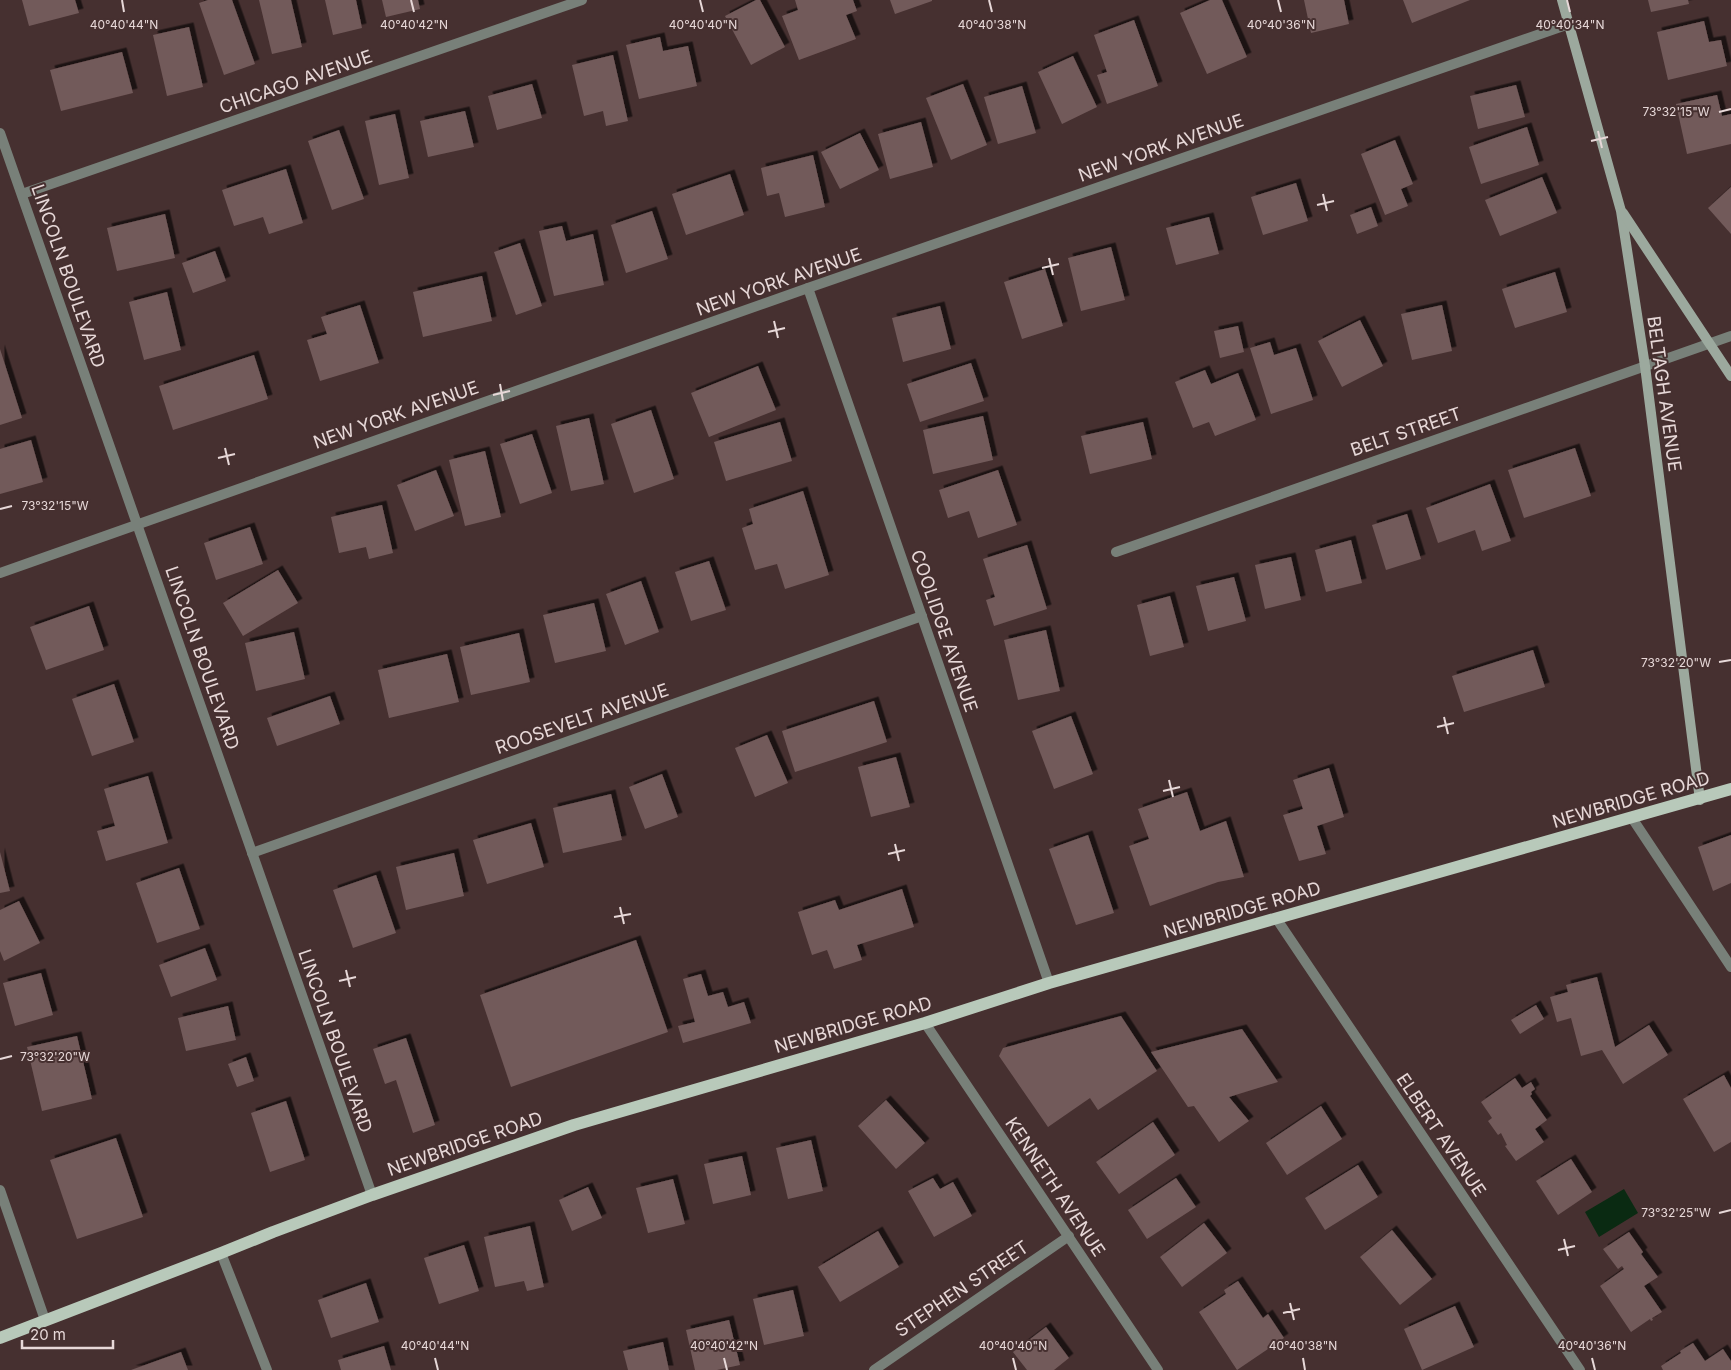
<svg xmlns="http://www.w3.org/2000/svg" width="1731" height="1370" viewBox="0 0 1731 1370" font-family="Inter,sans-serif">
<defs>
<filter id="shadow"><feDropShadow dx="4.5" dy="-4.5" stdDeviation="0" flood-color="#0009"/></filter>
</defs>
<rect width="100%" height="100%" fill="#463030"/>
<polygon fill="#0a2a12" points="1624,1189 1638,1213 1599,1237 1585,1212"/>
<g fill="#725a5a" filter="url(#shadow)">
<polygon points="22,0 75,0 79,13 29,26"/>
<polygon points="208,0 232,0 255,64 224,75 199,3"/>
<polygon points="259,0 291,0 302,47 272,54"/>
<polygon points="325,0 356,0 362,28 333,35"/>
<polygon points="382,0 418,0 420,9 386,17"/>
<polygon points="756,0 760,0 785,47 751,65 725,16"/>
<polygon points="795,0 853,0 857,11 846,15 856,39 799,60 782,16 798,10"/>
<polygon points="890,0 932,0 932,1 895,14"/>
<polygon points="1210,0 1222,0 1247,57 1207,74 1180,13"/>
<polygon points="1304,0 1344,0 1349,24 1311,33"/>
<polygon points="1403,0 1470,0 1412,23"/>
<polygon points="1648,0 1688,0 1689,4 1651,12"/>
<polygon points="1134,20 1158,86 1107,104 1097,75 1107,72 1094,35"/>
<polygon points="1704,21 1709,42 1721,40 1727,66 1668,80 1657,32"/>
<polygon points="189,27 203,87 167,96 153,35"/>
<polygon points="660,37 663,51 688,46 697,86 639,99 626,45"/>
<polygon points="122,52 133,93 61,111 50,70"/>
<polygon points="613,55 628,121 606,126 603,111 584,116 572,65"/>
<polygon points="1073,56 1097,107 1062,124 1038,72"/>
<polygon points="532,84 542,118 497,130 488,96"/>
<polygon points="963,84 987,145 951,160 926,98"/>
<polygon points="1516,85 1525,117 1478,129 1470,96"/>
<polygon points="1022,86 1036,133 998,144 984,97"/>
<polygon points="1717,95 1722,116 1731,114 1731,144 1687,154 1676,104"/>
<polygon points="465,111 474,147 428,157 420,121"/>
<polygon points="395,114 409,178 379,185 365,121"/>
<polygon points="921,122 933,167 890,179 878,134"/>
<polygon points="1527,127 1539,165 1481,184 1469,147"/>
<polygon points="339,130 364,199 332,210 308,141"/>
<polygon points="860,133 879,170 840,189 821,152"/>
<polygon points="1395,140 1413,184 1401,189 1408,206 1385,215 1361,154"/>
<polygon points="813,155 825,207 785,217 779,193 767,196 761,168"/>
<polygon points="286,169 303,223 269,234 263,217 234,226 222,190"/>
<polygon points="730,174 744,215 686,235 672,194"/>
<polygon points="1542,177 1557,213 1500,236 1485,200"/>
<polygon points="1296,183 1308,221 1263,235 1251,197"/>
<polygon points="1731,187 1731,234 1708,208"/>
<polygon points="1371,207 1378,226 1357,234 1350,215"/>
<polygon points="652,211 668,259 626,273 611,225"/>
<polygon points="165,214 175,258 117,271 107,228"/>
<polygon points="1209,217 1219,254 1176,265 1166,228"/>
<polygon points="562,226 566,241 593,234 604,285 554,296 539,231"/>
<polygon points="520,243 542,306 516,315 494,252"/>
<polygon points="1111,247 1125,300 1081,311 1068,258"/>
<polygon points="215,251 226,281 193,293 182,263"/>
<polygon points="1045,269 1063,326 1022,339 1004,282"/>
<polygon points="1555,272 1567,312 1515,328 1502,289"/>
<polygon points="482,276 492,321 423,337 413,292"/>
<polygon points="167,292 181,350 144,360 129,302"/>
<polygon points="360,305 379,363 320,381 307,340 327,334 321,317"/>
<polygon points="1442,305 1452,351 1412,360 1401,314"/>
<polygon points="940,306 951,349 903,362 892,318"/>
<polygon points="1360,320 1383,366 1342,387 1318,341"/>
<polygon points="1238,326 1244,352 1220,358 1214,331"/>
<polygon points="1270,342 1274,355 1296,348 1313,400 1271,414 1250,348"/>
<polygon points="0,349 22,418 0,425"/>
<polygon points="254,355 268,399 173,430 159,386"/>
<polygon points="971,363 984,401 920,422 907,384"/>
<polygon points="758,366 776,410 709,437 691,393"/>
<polygon points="1205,370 1211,384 1238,373 1256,420 1215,436 1209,422 1193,428 1175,382"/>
<polygon points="651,410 674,479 634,493 611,424"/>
<polygon points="983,416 993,460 933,474 923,430"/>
<polygon points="589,418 604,484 571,491 556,426"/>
<polygon points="780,422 792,461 726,481 714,442"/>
<polygon points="1143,422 1152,459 1090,474 1081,436"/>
<polygon points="532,434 552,493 520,504 500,444"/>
<polygon points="31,440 43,482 0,494 0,449"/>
<polygon points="1575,448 1591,496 1524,518 1508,470"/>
<polygon points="485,451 501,517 465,526 449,460"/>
<polygon points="436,470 454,516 415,531 397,485"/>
<polygon points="998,470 1017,525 978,538 969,511 948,518 939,490"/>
<polygon points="1490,484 1511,541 1482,551 1475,530 1438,543 1426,508"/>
<polygon points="803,491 829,575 785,589 777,564 755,570 742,528 753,524 749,509"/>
<polygon points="382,505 393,553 369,559 366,547 339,553 331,517"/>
<polygon points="1407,514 1421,559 1386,570 1372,525"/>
<polygon points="250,527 263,564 216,580 204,543"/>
<polygon points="1351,540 1362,583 1326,592 1315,550"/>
<polygon points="1027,545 1047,609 994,626 986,600 995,597 983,559"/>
<polygon points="1291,557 1301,600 1265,609 1255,565"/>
<polygon points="709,561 726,610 691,621 675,572"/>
<polygon points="278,570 298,603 243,636 223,603"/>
<polygon points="1234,577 1246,621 1208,631 1196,586"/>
<polygon points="641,581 659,632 625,645 606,594"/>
<polygon points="1170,596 1184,647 1150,656 1137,605"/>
<polygon points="594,603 606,651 555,663 543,615"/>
<polygon points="89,606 104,650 46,670 30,627"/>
<polygon points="1046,630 1060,691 1018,700 1004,640"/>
<polygon points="294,632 305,679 256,691 245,643"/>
<polygon points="519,633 530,682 471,695 460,647"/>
<polygon points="1533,650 1545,687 1464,712 1452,676"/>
<polygon points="447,654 459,702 389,718 378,670"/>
<polygon points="114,684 134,742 92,756 72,699"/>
<polygon points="330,696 340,724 277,746 267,718"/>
<polygon points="874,701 887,742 795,772 782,731"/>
<polygon points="1071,716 1093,774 1054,789 1032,731"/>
<polygon points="767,735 788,783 755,797 735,748"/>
<polygon points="896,757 910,807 871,817 858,767"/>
<polygon points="1329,768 1344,817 1317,826 1326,854 1299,861 1283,815 1303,809 1293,780"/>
<polygon points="662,774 678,817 645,829 629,787"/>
<polygon points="148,776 168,843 106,861 97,831 115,826 104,789"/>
<polygon points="1187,792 1200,831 1226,821 1244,877 1218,882 1150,906 1129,846 1149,839 1138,809"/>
<polygon points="611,794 622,840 563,853 553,808"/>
<polygon points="531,823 544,867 487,884 473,840"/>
<polygon points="1088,835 1114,913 1076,925 1049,849"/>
<polygon points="1731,835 1731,883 1713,891 1698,847"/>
<polygon points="0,852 10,891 0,893"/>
<polygon points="454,853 464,896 406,910 396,867"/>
<polygon points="179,868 200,929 157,943 136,883"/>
<polygon points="376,875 396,933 353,948 333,890"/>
<polygon points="902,889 914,927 857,945 862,960 834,969 827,950 812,955 798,912 835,900 839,910"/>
<polygon points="19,901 40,943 4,961 0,951 0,910"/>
<polygon points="636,940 668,1032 511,1087 480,995"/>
<polygon points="205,948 217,980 171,997 159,965"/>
<polygon points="41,973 53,1015 15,1026 3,983"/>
<polygon points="701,974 708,996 723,992 728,1007 744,1002 751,1023 683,1043 678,1026 695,1022 683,979"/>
<polygon points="1597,977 1615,1047 1649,1025 1668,1055 1623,1084 1602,1050 1581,1056 1571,1018 1557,1022 1550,997 1568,992 1566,985"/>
<polygon points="1536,1005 1544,1019 1520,1034 1511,1020"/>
<polygon points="228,1006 236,1040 186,1051 178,1018"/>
<polygon points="1121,1016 1157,1071 1098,1110 1090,1098 1048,1127 999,1056 1003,1048"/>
<polygon points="1242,1029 1278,1082 1229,1097 1249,1121 1219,1142 1194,1106 1188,1107 1151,1052"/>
<polygon points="77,1036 92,1099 42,1111 27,1047"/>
<polygon points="406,1038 435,1125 413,1133 396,1080 385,1084 373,1049"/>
<polygon points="246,1057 254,1081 237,1087 228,1064"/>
<polygon points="1724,1075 1731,1088 1731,1142 1714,1152 1683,1099"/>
<polygon points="1515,1078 1522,1088 1531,1082 1535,1089 1531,1092 1532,1094 1530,1096 1547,1120 1535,1129 1544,1142 1516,1161 1505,1146 1507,1145 1501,1133 1498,1135 1488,1121 1492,1118 1481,1102"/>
<polygon points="886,1100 925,1143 896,1169 858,1126"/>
<polygon points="286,1101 305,1160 270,1172 251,1113"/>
<polygon points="1321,1106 1342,1139 1287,1175 1266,1143"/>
<polygon points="1153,1122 1175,1155 1119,1194 1096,1162"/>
<polygon points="116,1138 143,1217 77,1239 50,1160"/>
<polygon points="811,1140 823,1191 788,1199 776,1148"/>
<polygon points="742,1156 751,1195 713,1204 704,1164"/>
<polygon points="1571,1159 1592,1192 1558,1215 1536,1181"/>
<polygon points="1358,1165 1378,1197 1325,1230 1305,1198"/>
<polygon points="933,1178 940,1189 953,1182 972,1216 934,1237 908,1191"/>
<polygon points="1176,1178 1196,1207 1147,1239 1128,1210"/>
<polygon points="673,1179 685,1224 648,1233 636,1188"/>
<polygon points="588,1187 602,1218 572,1231 559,1200"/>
<polygon points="1204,1223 1227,1253 1182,1287 1160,1257"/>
<polygon points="530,1226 544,1287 527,1291 524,1281 495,1287 484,1237"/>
<polygon points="1392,1230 1432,1279 1400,1305 1360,1257"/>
<polygon points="878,1231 899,1267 840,1302 818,1267"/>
<polygon points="1629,1232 1643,1252 1641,1254 1658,1277 1644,1286 1662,1312 1652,1318 1653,1320 1651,1321 1650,1319 1631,1332 1600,1286 1624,1269 1622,1266 1618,1269 1603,1249"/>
<polygon points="464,1245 479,1291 439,1304 424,1258"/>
<polygon points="1238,1281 1263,1318 1268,1314 1284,1338 1237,1370 1199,1312 1226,1294 1224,1290"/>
<polygon points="366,1283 379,1322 331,1338 318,1300"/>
<polygon points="793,1290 804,1336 764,1345 753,1299"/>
<polygon points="1455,1306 1474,1347 1422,1370 1404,1329"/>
<polygon points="729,1320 740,1365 717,1370 695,1370 686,1330"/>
<polygon points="1046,1327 1069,1358 1054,1370 1027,1370 1013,1352"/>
<polygon points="663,1342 669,1370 628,1370 623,1351"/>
<polygon points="1693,1343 1705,1361 1723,1349 1731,1361 1731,1370 1663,1370 1661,1366 1681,1353 1680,1351"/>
<polygon points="384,1346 391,1370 341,1370 338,1360"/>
<polygon points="181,1352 188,1370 131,1370"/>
</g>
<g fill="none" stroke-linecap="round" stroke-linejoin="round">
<g stroke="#788079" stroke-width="10">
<polyline points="0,133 372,1195"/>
<polyline points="22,194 582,0"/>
<polyline points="808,288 1049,983"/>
<polyline points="1116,552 1731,336"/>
<polyline points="0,573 808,288 1569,24"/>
<polyline points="1632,818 1731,967"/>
<polyline points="252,853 922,616"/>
<polyline points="1276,918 1580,1370"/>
<polyline points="925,1023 1158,1370"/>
<polyline points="0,1190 45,1320"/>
<polyline points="221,1253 267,1370"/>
<polyline points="874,1370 1069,1236"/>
</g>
<g stroke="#9ca99e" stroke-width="10">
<polyline points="1562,0 1621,211 1645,366 1700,800"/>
<polyline points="1623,213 1731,376"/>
</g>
<polyline stroke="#b8c9ba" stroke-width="12" points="0,1338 221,1253 273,1232 372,1195 574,1125 925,1023 1049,983 1731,789"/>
</g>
<path fill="none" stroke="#e7d8d8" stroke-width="2" d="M122,0L124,12M411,0L414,12M700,0L703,12M989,0L992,12M1278,0L1281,12M1567,0L1570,12M1719,112L1731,109M1598,131L1602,148M1591,141L1608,137M1323,194L1327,211M1317,205L1334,201M1049,258L1053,275M1042,268L1059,264M774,321L778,338M768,332L785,328M500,384L503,401M493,395L510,391M225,448L229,465M218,458L235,454M0,509L12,506M1719,662L1731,660M1444,717L1448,734M1437,727L1454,723M1169,780L1173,797M1163,791L1180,787M895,844L899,861M888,854L905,850M620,907L624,924M614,917L631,914M346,970L350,987M339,981L356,977M0,1059L12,1056M1719,1213L1731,1210M1564,1239L1568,1256M1558,1250L1575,1246M1290,1303L1294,1320M1283,1313L1300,1309M435,1358L438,1370M724,1358L727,1370M1013,1358L1016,1370M1303,1358L1305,1370M1592,1358L1595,1370"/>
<g text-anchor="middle" stroke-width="4" stroke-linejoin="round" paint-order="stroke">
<g font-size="18" fill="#e7d8d8" stroke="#463030">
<text transform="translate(296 82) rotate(-19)" y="6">CHICAGO AVENUE</text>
<text transform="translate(1161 148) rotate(-19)" y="6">NEW YORK AVENUE</text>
<text transform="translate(68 276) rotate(71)" y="6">LINCOLN BOULEVARD</text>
<text transform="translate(779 282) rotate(-19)" y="6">NEW YORK AVENUE</text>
<text transform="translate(1664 394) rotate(82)" y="6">BELTAGH AVENUE</text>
<text transform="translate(396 415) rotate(-19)" y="6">NEW YORK AVENUE</text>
<text transform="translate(1406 432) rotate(-19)" y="6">BELT STREET</text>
<text transform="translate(944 631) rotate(71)" y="6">COOLIDGE AVENUE</text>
<text transform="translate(202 658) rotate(71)" y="6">LINCOLN BOULEVARD</text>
<text transform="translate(582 719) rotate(-19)" y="6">ROOSEVELT AVENUE</text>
<text transform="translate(1631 800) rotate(-16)" y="6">NEWBRIDGE ROAD</text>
<text transform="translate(1242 910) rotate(-16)" y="6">NEWBRIDGE ROAD</text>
<text transform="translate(853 1025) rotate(-16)" y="6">NEWBRIDGE ROAD</text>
<text transform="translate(335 1041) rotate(71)" y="6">LINCOLN BOULEVARD</text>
<text transform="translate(1441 1135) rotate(56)" y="6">ELBERT AVENUE</text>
<text transform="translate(465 1144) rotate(-19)" y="6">NEWBRIDGE ROAD</text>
<text transform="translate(1055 1187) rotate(56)" y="6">KENNETH AVENUE</text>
<text transform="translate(962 1289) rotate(-34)" y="6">STEPHEN STREET</text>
</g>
</g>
<g font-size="12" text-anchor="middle" fill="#e7d8d8" stroke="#463030" stroke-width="4" stroke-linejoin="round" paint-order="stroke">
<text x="124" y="29">40°40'44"N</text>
<text x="414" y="29">40°40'42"N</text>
<text x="703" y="29">40°40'40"N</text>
<text x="992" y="29">40°40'38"N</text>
<text x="1281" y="29">40°40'36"N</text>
<text x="1570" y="29">40°40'34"N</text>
<text x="1676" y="116">73°32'15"W</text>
<text x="55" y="510">73°32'15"W</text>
<text x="1676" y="667">73°32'20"W</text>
<text x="55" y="1061">73°32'20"W</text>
<text x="1676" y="1217">73°32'25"W</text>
<text x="435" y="1350">40°40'44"N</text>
<text x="724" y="1350">40°40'42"N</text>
<text x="1013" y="1350">40°40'40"N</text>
<text x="1303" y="1350">40°40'38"N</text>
<text x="1592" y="1350">40°40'36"N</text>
</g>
<path d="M22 1340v8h91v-8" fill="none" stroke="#e7d8d8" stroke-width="2.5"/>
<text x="30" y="1340" font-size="15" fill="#e7d8d8" stroke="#463030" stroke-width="4" paint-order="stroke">20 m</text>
</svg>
